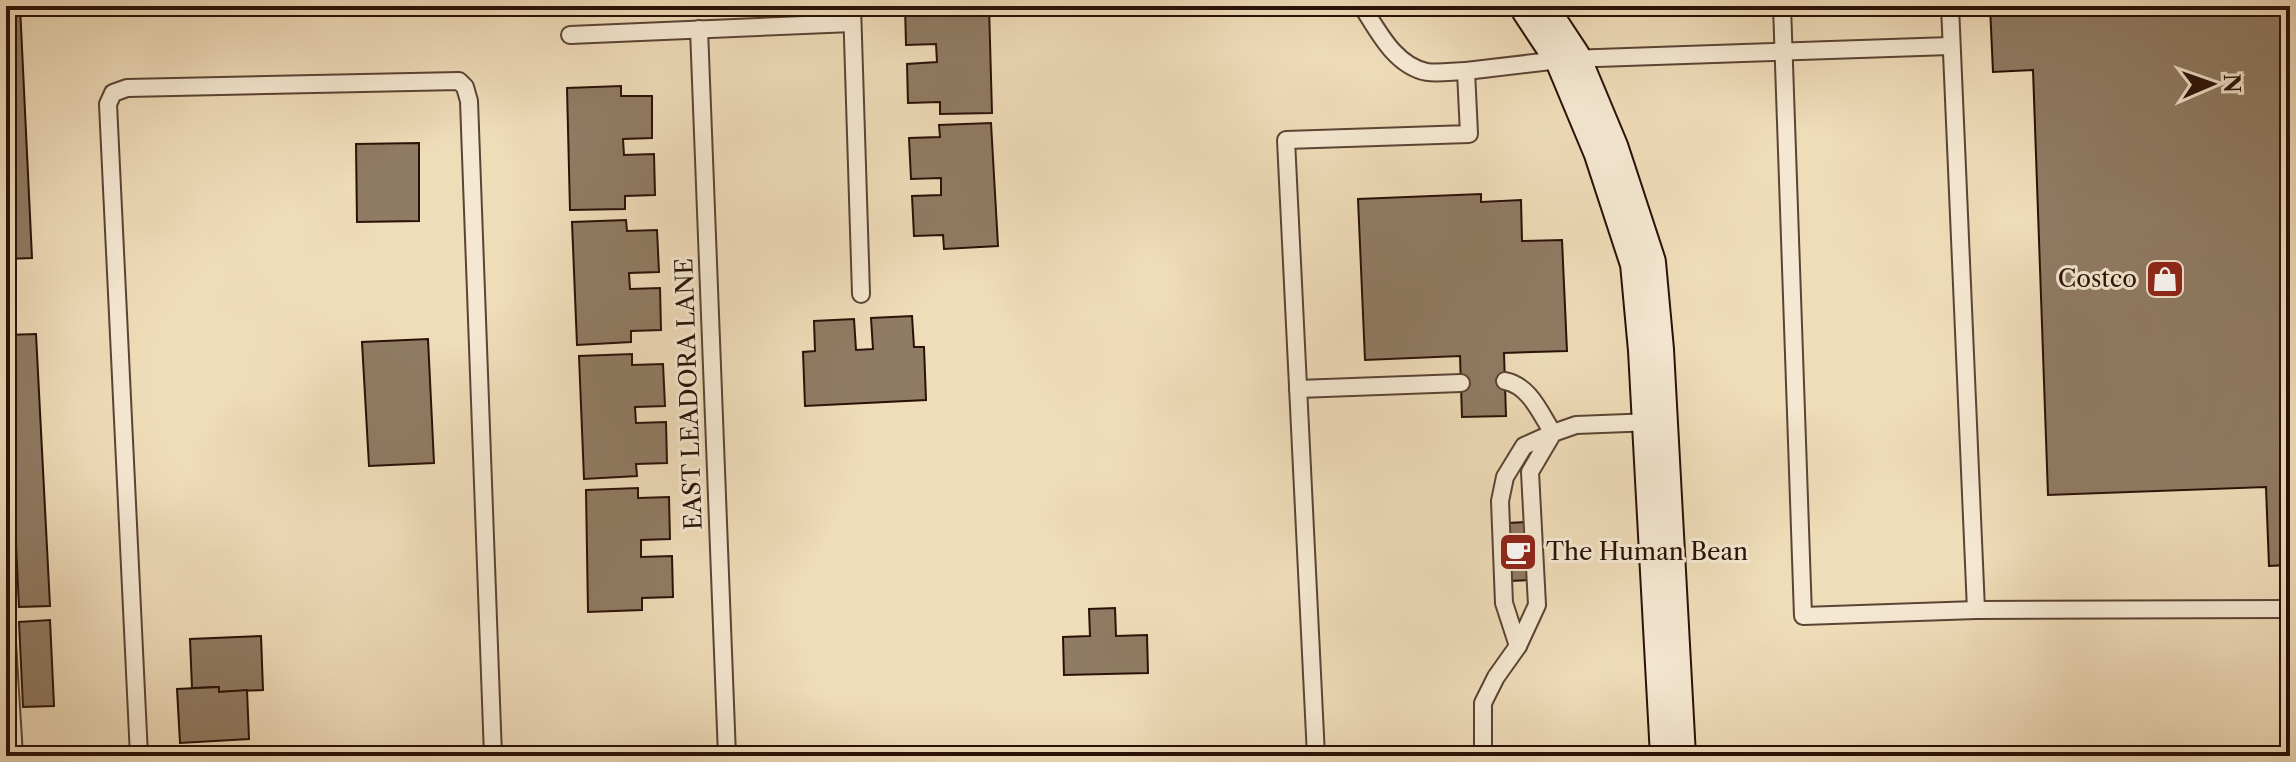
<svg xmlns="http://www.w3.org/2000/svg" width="2296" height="762" viewBox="0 0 2296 762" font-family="'Libre Caslon Text',serif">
<rect width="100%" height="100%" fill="#efdcb9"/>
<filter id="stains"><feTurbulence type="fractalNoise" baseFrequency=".0025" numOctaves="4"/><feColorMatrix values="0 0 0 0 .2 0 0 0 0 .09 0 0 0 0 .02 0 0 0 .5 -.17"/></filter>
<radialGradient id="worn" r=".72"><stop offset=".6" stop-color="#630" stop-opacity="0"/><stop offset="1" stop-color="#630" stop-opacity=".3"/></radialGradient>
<g fill="#907b64" stroke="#2a1107" stroke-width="2">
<polygon points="6,6 20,6 32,258 6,259"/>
<polygon points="905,6 989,6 992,113 940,114 940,102 908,103 907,64 937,62 936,44 906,45"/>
<polygon points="1990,6 2290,6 2290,565 2269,566 2266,487 2048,495 2033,70 1993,72"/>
<polygon points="621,86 621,96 652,96 652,138 623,139 624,155 654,154 655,195 625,196 625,209 570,210 567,88"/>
<polygon points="991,123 998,246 944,249 943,235 914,236 912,196 941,195 941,178 911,179 909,138 940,137 939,125"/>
<polygon points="419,143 419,221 357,222 356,144"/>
<polygon points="1481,194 1481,202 1521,200 1522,241 1562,240 1567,351 1504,353 1506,416 1462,417 1460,356 1365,360 1358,199"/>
<polygon points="626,220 627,231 657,230 659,272 629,273 630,289 660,288 661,330 631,331 631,342 577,345 572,222"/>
<polygon points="912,316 914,347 924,347 926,400 805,406 803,352 815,351 814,321 854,319 856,350 873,349 871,318"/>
<polygon points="36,334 50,606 19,607 6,335"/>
<polygon points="428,339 434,463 369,466 362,342"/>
<polygon points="632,354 632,365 663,364 665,406 635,407 636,423 666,422 667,463 636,464 637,476 584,479 579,356"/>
<polygon points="638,488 638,498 669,497 670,539 641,540 641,557 672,556 673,597 642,598 642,610 588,612 586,490"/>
<polygon points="1527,522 1529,580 1510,581 1508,523"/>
<polygon points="1115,608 1116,636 1147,635 1148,673 1064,675 1063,637 1090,636 1089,609"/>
<polygon points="50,620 54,706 23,707 19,622"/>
<polygon points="261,636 263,690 219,692 219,687 192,688 190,639"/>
<polygon points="219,687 219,692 247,690 249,739 180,743 177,689"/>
<polygon points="2259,751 2259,756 2172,756"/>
</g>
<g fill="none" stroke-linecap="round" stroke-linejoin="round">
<defs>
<g id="service">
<polyline points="852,6 861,294"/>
<path d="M1362,6C1378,31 1395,66 1427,72C1439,74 1454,71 1466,71"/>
<polyline points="1782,6 1803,616 1976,610 2290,609"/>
<polyline points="1950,6 1976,610"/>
<polyline points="699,29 727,756"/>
<polyline points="570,35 852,23"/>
<path d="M1505,381C1530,386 1540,413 1553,433"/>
<polyline points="1298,389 1461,383"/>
<polyline points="1553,433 1530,472 1537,605 1518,646 1504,603 1500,501 1505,477 1524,446 1553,433 1576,425 1653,422"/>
<polyline points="6,626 14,756"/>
<polyline points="139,756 108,104 113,93 127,88 459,81 465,87 469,101 493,756"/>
<polyline points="1316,756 1286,140 1469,134 1466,71 1568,59 1950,46"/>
<polyline points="1483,756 1483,703 1496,677 1518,646"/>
</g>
<polyline id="secondary" points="1533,6 1568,59 1606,150 1643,263 1651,350 1673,756"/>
</defs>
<use href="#service" stroke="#5b4434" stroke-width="20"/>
<use href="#secondary" stroke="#2a1107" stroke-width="48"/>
<use href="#service" stroke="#f5e8d2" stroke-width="16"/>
<use href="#secondary" stroke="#f5e8d2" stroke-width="44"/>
</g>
<defs>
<symbol id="shop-square" viewBox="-11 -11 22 22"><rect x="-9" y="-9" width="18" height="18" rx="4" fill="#8f2418" stroke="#f5e8d2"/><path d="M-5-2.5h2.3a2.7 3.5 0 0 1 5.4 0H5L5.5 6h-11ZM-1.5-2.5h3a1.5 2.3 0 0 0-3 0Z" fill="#fff"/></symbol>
<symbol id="cafe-square" viewBox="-11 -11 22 22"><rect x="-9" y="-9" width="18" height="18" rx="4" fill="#8f2418" stroke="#f5e8d2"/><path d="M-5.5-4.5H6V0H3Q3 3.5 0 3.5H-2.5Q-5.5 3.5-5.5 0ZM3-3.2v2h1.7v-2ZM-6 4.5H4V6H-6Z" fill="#fff"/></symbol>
</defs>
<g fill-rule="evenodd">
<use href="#shop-square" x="2143" y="257" width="44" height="44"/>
<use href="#cafe-square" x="1496" y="530" width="44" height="44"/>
</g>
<g text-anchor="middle" stroke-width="6" stroke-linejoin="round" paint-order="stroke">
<g font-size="24" fill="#2a1107" stroke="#f5e8d2" text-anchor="end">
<text x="2137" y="287">Costco</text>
<text x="1546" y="560" text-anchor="start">The Human Bean</text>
</g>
<g font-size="24" fill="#2a1107" stroke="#f5e8d2">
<text transform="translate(689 394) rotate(-92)" y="8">EAST LEADORA LANE</text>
</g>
</g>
<rect width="2296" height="762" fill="none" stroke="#efdcb9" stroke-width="32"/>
<rect x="8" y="8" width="2280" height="746" fill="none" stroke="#2a1107" stroke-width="4"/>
<rect x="16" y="16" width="2264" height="730" fill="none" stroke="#2a1107" stroke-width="2"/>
<g transform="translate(2212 84) rotate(88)" stroke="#f5e8d2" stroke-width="6" paint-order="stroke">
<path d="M0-6L14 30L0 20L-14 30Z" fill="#2a1107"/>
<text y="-12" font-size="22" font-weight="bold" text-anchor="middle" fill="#2a1107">N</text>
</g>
<rect width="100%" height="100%" filter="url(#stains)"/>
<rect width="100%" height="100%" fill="url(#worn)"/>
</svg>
